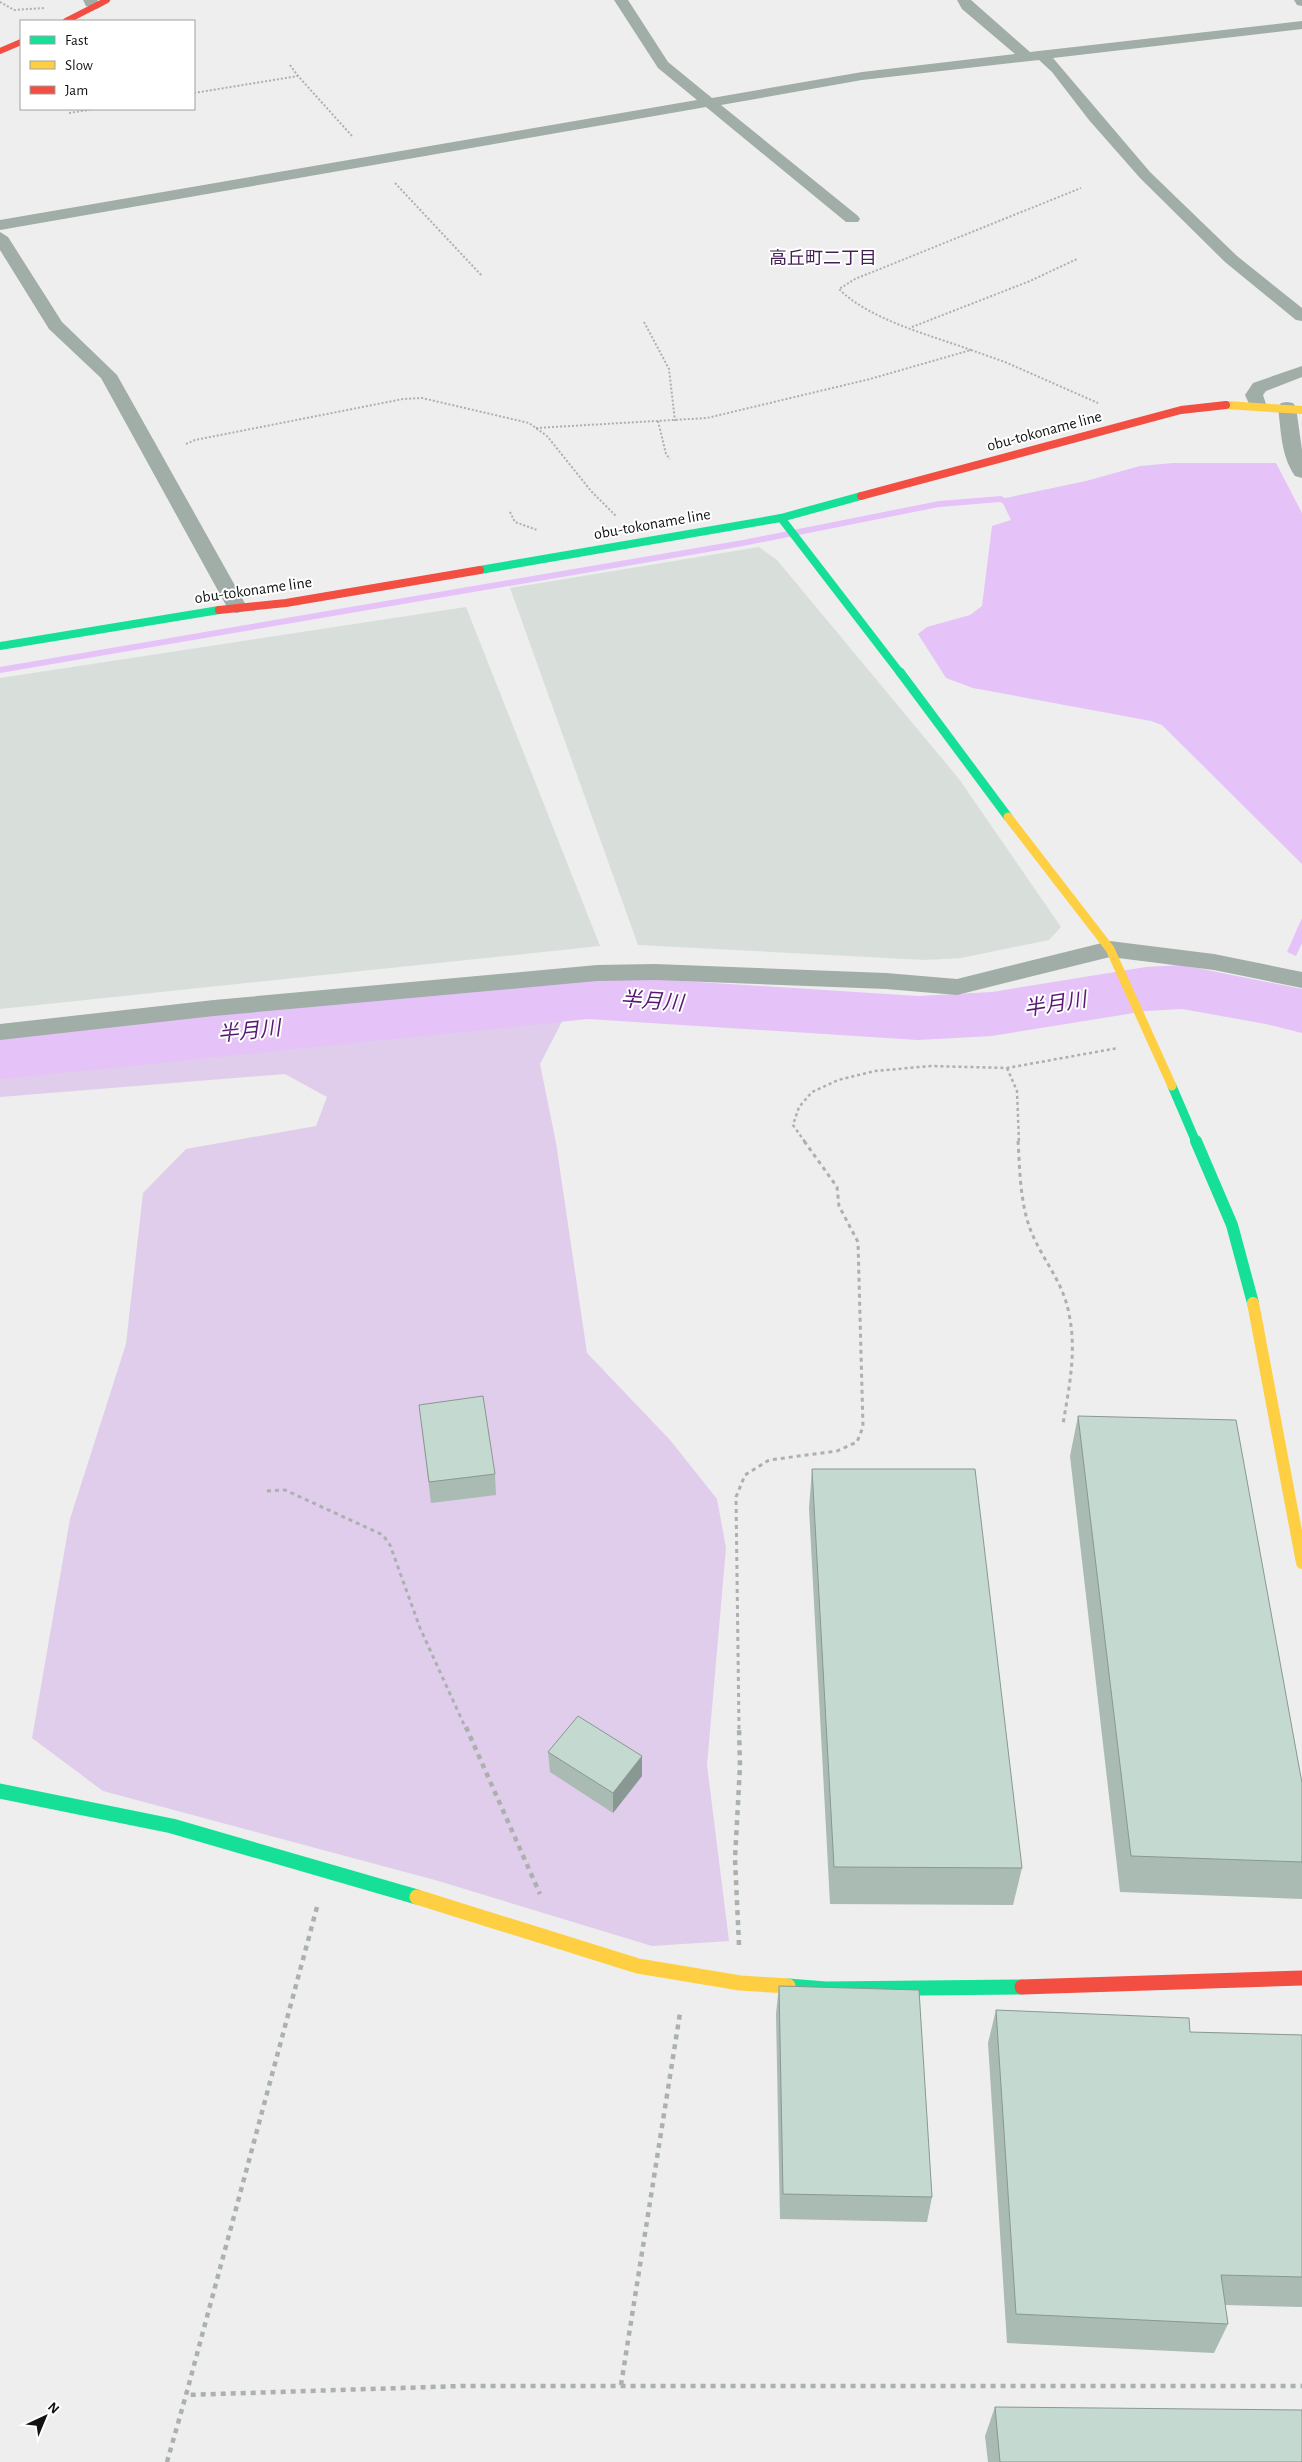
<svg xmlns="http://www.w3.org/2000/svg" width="1302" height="2462" viewBox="0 0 1302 2462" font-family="'Alegreya Sans','Noto Sans JP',sans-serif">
<rect width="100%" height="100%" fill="#edeeed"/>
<g fill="#d8dfdb">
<polygon points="759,547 777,560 959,779 1061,927 1049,940 961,958 925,960 638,945 510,588"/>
<polygon points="466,607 600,946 0,1009 0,678"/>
</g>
<polygon fill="#e0cceb" points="571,1004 540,1064 556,1143 587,1353 670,1440 717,1499 726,1548 707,1765 729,1941 652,1946 435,1880 103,1791 32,1738 70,1519 126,1344 143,1193 186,1149 316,1126 327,1097 285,1074 0,1097 0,1067"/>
<g fill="#e5c2f8">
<polygon points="1173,463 1276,463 1302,513 1302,864 1162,725 1151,721 973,688 946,678 918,634 927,627 970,615 982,606 992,526 1011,520 1001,499 1086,481 1140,466"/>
<polygon points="1302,918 1302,943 1296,956 1287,952"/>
</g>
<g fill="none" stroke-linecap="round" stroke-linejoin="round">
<polygon fill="#e5c2f8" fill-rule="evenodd" points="1001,496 1020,506 1016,509 1000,502 939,507 743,546 0,673 0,667 743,540 939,501"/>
<polygon fill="#e5c2f8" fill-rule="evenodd" points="1182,965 1302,989 1302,1033 1266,1024 1182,1009 1146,1011 992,1036 918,1040 588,1019 0,1079 0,1033 588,975 918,996 992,992 1146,967"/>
<g stroke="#abb2ae" stroke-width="2" stroke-dasharray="2 2" stroke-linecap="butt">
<polyline points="0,2 14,10 44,8"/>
<polyline points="290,65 298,76"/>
<polyline points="194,93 298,76 352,136"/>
<polyline points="69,113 94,109"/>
<polyline points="395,183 482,276"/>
<polyline points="644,322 669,369 675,421"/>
<polyline points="912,327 1030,281 1077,259"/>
<path d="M971,350C930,335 870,320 839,289L855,279L1081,188"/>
<polyline points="658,421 666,454 670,459"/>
<polyline points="536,428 707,418 870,379 971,350 1005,362 1098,403"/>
<polyline points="186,444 195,440 403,399 422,398 529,423 547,436 591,491 616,516"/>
<polyline points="510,512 515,522 537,530"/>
</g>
<g stroke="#abb2ae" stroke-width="2.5" stroke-dasharray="3 3" stroke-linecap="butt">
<polyline points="1007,1068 1017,1091 1019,1142"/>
<polyline points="805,1142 793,1125 799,1107 812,1092 838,1080 875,1071 931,1066 1007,1068 1118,1048"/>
</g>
<g stroke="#abb2ae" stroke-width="3" stroke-dasharray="4 4" stroke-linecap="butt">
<path d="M1018,1141C1020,1173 1020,1209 1034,1238C1046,1264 1064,1285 1069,1314C1077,1351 1069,1388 1063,1424"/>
<polyline points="267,1491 285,1490 383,1535 390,1545 420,1628 466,1729"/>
<polyline points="739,1729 736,1497 745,1475 769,1460 837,1451 857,1442 863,1427 858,1242 839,1206 837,1187 804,1141"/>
</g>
<g stroke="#abb2ae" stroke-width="4.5" stroke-dasharray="5 5" stroke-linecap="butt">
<polyline points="466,1727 540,1894"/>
<polyline points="317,1907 186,2395 461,2386 1302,2386"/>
<polyline points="739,1945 735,1859 740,1766 739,1727"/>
<polyline points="621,2385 680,2013"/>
<polyline points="167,2462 186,2395"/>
</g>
<g fill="#a1ada7" fill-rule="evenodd">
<polygon points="83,0 97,0 104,5 97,9 86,6"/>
<polygon points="614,0 628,0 668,62 712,98 862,72 1015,54 962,9 957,0 971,0 1030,52 1302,21 1302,29 1053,58 1150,172 1237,256 1302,308 1302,321 1296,320 1225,262 1140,178 1089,120 1052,72 1039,60 862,80 721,105 858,216 860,219 858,222 846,222 706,107 0,230 0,220 697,100 658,68"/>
<polygon points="1294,0 1302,0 1302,6 1297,5"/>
<polygon points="0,232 8,237 62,322 117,375 247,607 244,611 237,613 230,611 227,607 101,378 49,329 0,250"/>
<polygon points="1302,366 1302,377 1266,391 1263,395 1266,404 1263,408 1251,408 1245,395 1253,383"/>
<path d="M1287,402L1293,403L1296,407L1302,450V478L1295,476C1281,456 1281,431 1278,407L1281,403Z"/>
<polygon points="1110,941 1214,954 1302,972 1302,988 1214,970 1110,957 957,995 886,989 655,980 597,981 214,1016 0,1040 0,1024 214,1000 597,965 655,964 886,973 957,979"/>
</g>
<g stroke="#16e098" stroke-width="8">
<polyline points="781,518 901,674"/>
<polyline points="480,570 781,518 861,496"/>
<polyline points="0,646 219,610"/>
</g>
<g stroke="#16e098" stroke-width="9">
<polyline points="900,672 1008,817"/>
<polyline points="1172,1086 1196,1142"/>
</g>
<polyline stroke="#16e098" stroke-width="12" points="1196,1141 1232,1225 1253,1303"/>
<g stroke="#16e098" stroke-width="15">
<polyline points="0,1791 172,1826 417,1897"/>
<polyline points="788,1986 826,1989 1022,1987"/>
</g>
<polyline stroke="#ffcf43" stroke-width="8" points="1226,405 1302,410"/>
<polyline stroke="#ffcf43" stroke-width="9" points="1008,817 1110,949 1172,1086"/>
<polyline stroke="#ffcf43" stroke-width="12" points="1253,1303 1302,1563"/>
<polyline stroke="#ffcf43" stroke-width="15" points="417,1897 638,1966 740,1983 788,1986"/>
<g stroke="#f24e42" stroke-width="6">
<polyline points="66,21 107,0"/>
<polyline points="0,51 21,42"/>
</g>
<g stroke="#f24e42" stroke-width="8">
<polyline points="861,496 1181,410 1226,405"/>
<polyline points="219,610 286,603 480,570"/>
</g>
<polyline stroke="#f24e42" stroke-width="15" points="1022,1987 1302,1978"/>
</g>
<g fill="#a9bbb3">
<polygon points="419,1405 495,1474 496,1495 431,1503"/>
<polygon points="1078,1416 1302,1783 1302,1899 1120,1892 1070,1456"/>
<polygon points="812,1469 1022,1868 1013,1905 830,1904 809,1508"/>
<polygon points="548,1752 642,1776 613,1813 550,1772"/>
<polygon points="779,1986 932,2197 927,2222 780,2219 776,2014"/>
<polygon points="996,2010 1190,2032 1302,2035 1302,2307 1225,2305 1228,2324 1214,2353 1007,2343 988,2043"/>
<polygon points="995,2407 1302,2462 988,2462 985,2436"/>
</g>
<polygon fill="#899892" points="642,1756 642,1776 613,1813 613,1793"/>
<g fill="#c4d9d0" stroke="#899892">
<polygon points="483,1396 495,1474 429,1482 419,1405"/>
<polygon points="1078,1416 1236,1420 1302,1783 1302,1862 1131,1856"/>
<polygon points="812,1469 975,1469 1022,1868 834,1867"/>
<polygon points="578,1716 642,1756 613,1793 548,1752"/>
<polygon points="779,1986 919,1990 932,2197 783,2194"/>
<polygon points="996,2010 1189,2018 1190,2032 1302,2035 1302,2277 1221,2275 1228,2324 1016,2314"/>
<polygon points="995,2407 1302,2410 1302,2462 1000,2462"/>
</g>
<g text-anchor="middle" stroke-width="4" stroke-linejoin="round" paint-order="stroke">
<g font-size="16" fill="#111312" stroke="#fff">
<text transform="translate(1044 430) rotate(-15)" y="6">obu-tokoname line</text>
<text transform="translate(652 523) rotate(-10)" y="6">obu-tokoname line</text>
<text transform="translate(253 589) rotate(-8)" y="6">obu-tokoname line</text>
</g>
<g font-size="18" fill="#421e54" stroke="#fff">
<text x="823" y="264">高丘町二丁目</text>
</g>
<g font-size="21" font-style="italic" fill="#581a73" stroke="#fff">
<text transform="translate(652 1001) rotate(4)" y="7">半月川</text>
<text transform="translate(1055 1004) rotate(-9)" y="7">半月川</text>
<text transform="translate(249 1031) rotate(-6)" y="7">半月川</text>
</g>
</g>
<rect x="20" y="20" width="175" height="90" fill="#ffffff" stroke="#a0a1a0"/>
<rect x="30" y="36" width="25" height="8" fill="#16e098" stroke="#a0a1a0"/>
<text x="65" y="45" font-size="15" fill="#111312">Fast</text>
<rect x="30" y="61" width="25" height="8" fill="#ffcf43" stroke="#a0a1a0"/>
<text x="65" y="70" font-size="15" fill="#111312">Slow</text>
<rect x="30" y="86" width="25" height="8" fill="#f24e42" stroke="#a0a1a0"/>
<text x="65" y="95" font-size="15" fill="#111312">Jam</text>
<g transform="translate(45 2417) rotate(44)" stroke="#ffffff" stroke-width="4" paint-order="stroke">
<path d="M0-4L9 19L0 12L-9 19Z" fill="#111312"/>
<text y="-8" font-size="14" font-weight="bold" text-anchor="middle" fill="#111312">N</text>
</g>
</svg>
